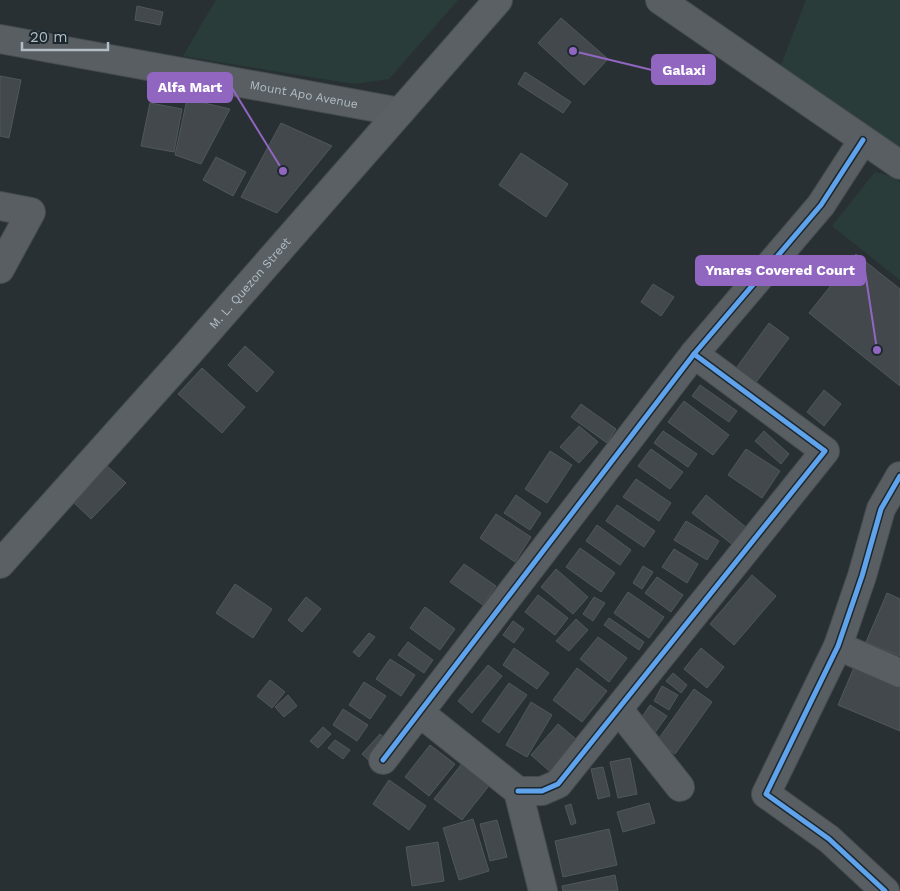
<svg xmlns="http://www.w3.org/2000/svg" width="900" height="891" viewBox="0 0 900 891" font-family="'Work Sans',sans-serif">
<rect width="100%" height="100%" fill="#293034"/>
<g fill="#293c39">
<polygon points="216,0 458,0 389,79 354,84 183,56"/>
<polygon points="806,0 900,0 900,154 778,73"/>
<polygon points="875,172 890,176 900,182 900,280 832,226"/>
</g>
<g fill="#42484c" stroke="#50585b">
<polygon points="137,6 163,12 160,25 135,20"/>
<polygon points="561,18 608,59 584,85 538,43"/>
<polygon points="525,72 571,102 563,113 518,84"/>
<polygon points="0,76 21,80 9,138 0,136"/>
<polygon points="187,99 230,109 201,164 175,155"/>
<polygon points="150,103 182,109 174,152 141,146"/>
<polygon points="281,123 332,146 277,213 241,197"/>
<polygon points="521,153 568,184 546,217 499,185"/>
<polygon points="216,157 246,172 233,196 203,180"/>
<polygon points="856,254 900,289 900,386 809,313"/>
<polygon points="653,284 674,297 661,316 641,302"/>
<polygon points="769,323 789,338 754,385 734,371"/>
<polygon points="245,346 274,372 257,392 228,365"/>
<polygon points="202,368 245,407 222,433 178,394"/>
<polygon points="700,385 737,411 729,422 692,396"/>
<polygon points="824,390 841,404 824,426 807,412"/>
<polygon points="684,401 729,435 713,455 668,422"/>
<polygon points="581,404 616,429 607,443 571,417"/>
<polygon points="579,426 598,442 579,463 560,447"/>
<polygon points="663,431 697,454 688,467 654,443"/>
<polygon points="764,431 789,454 781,464 755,441"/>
<polygon points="651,449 683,472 670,489 638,466"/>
<polygon points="746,449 780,471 762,498 728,475"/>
<polygon points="550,451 572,465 547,503 525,489"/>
<polygon points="105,464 126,483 91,519 71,500"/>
<polygon points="636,479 671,503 659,521 623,497"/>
<polygon points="516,495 541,513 530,530 504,513"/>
<polygon points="706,495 747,528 733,545 692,513"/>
<polygon points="617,505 655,531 644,547 606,521"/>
<polygon points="496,514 531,537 515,562 480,538"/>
<polygon points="686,521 719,541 707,560 674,540"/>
<polygon points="597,525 631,550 620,565 586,541"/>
<polygon points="580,548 615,573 601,592 566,567"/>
<polygon points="674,549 698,564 687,583 662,567"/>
<polygon points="464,564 496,586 483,605 450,582"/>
<polygon points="643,566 653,572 642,589 633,583"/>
<polygon points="556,569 588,597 573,614 541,587"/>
<polygon points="752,575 776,596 734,645 710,624"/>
<polygon points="657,577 683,595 671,612 645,593"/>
<polygon points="235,584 272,609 253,638 216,613"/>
<polygon points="628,592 664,617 649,638 614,613"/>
<polygon points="887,593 900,599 900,656 866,642"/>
<polygon points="538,595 568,618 555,635 525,612"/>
<polygon points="306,597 321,609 302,632 288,620"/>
<polygon points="594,597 605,603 593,621 583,614"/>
<polygon points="425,607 455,629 440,650 410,628"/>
<polygon points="609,618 644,642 639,650 604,625"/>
<polygon points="576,619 588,630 569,651 556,641"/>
<polygon points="513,621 524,629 514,643 503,635"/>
<polygon points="369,633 375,637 359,657 353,652"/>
<polygon points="598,637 627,658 609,682 580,659"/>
<polygon points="408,642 433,660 424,673 398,655"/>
<polygon points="514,648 549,673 537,689 503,665"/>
<polygon points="701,648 724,667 707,688 684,669"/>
<polygon points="390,659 415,675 401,696 376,679"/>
<polygon points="488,665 502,676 472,713 458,701"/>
<polygon points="855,665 900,684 900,731 838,705"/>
<polygon points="577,668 607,691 582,722 553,700"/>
<polygon points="673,673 687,685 681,693 666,681"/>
<polygon points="270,680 285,692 272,708 257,696"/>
<polygon points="364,682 386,696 370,719 349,705"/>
<polygon points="509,683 527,695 499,733 482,721"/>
<polygon points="662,686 678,695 669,710 654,701"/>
<polygon points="694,689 712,702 675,754 657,741"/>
<polygon points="288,695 297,706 284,717 275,707"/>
<polygon points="531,702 552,715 527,757 506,745"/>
<polygon points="650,705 667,716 654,734 638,723"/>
<polygon points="343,709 368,725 357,741 333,725"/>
<polygon points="558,724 582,744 554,775 531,755"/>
<polygon points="323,727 331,734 318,748 310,741"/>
<polygon points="380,734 393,746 375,766 362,754"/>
<polygon points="335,740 350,750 343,759 328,748"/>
<polygon points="430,745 455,764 429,796 405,777"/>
<polygon points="630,758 637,794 618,798 610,762"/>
<polygon points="464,761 491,783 462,820 434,799"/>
<polygon points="603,767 610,796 598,799 591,769"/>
<polygon points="389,780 426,806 409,830 373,804"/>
<polygon points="649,803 655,823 623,832 617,812"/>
<polygon points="571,804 576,823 571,825 565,806"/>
<polygon points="473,819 489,871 459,880 443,828"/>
<polygon points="497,820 507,857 490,861 480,824"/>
<polygon points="609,829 617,865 563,877 555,841"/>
<polygon points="438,842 444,881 412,886 406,847"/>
<polygon points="615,875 618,891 563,891 562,886"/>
</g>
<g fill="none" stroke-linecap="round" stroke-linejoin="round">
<defs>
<g id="minor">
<polyline points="660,0 900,165"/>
<path id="s1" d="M0,39L400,112"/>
<polyline points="0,206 31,212 0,269"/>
<polyline points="838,646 900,673"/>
<polyline points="619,710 680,787"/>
<polyline points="420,713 518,791 543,891"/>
<polyline points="383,760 694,354 821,205 863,140"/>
<polyline points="518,791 542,791 558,784 825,451 694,354"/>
<polyline points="885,891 829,839 766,794 838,646 862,576 881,509 900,476"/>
</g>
<g id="major">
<path id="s2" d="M0,564L188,354L498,0"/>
</g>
</defs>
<use href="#minor" stroke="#464c4f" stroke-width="30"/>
<use href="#major" stroke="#464d51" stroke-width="30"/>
<use href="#minor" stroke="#585e62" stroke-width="28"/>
<use href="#major" stroke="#5a6064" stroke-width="28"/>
<defs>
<g id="cycleway">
<polyline points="383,760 694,354 821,205 863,140"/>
<polyline points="518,791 542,791 558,784 825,451 694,354"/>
<polyline points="885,891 829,839 766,794 838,646 862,576 881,509 900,476"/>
</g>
</defs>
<use href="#cycleway" stroke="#1c272e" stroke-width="8"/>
<use href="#cycleway" stroke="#60a3ed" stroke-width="5"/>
</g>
<g text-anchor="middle" stroke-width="4" stroke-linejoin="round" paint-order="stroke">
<g font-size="12" fill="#b2bdc5" stroke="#1c272e">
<text dy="4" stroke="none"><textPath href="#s1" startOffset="309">Mount Apo Avenue</textPath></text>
<text dy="4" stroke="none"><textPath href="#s2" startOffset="376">M. L. Quezon Street</textPath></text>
</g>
</g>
<path fill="none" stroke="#9166c1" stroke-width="2" d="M573 51L652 70M283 171L232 88M877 350L865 271"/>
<g fill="#9166c1" stroke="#1c272e" stroke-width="2">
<circle cx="573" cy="51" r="5"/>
<circle cx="283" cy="171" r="5"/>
<circle cx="877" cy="350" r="5"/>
</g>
<g fill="#9166c1" stroke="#9166c1" stroke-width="2">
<rect x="652" y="55" width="63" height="29" rx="5"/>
<rect x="148" y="73" width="84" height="29" rx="5"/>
<rect x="696" y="256" width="169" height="29" rx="5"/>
</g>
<g font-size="14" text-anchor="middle" font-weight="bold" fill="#fff">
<text x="684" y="75">Galaxi</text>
<text x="190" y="92">Alfa Mart</text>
<text x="780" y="275">Ynares Covered Court</text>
</g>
<path d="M22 42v8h86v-8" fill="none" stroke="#b2bdc5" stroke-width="2.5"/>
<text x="30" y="42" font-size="15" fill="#b2bdc5" stroke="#1c272e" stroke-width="4" paint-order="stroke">20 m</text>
</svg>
